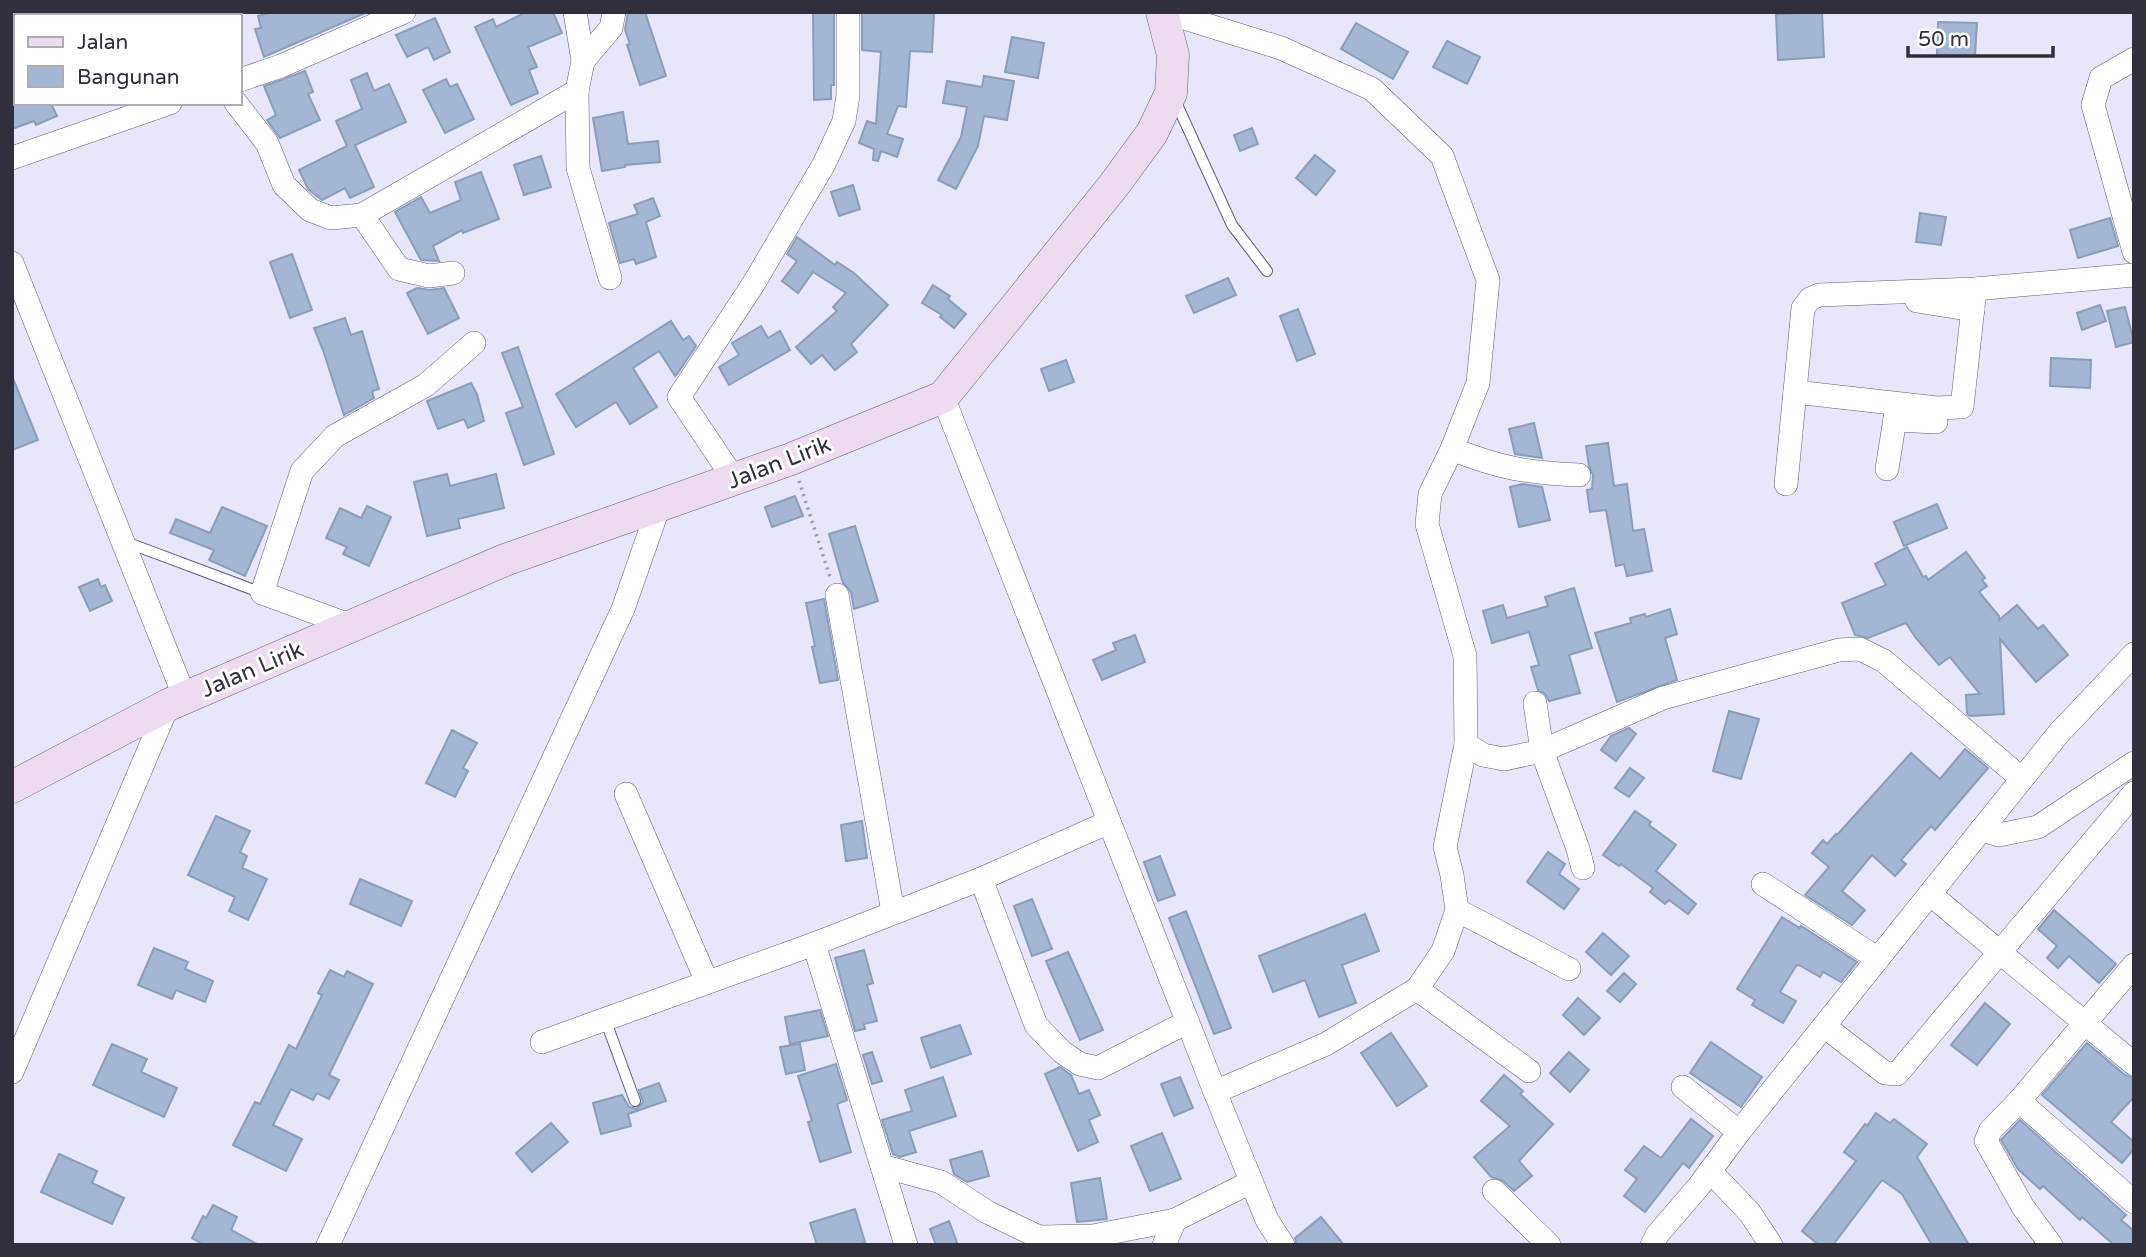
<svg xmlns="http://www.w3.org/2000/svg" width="2146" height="1257" viewBox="0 0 2146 1257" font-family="'Varela Round',sans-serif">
<rect width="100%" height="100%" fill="#e8e6fb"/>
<g fill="#a3b6d3" stroke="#8a9dba" stroke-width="2">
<polygon points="272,12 362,12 363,14 264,57 255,29 261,28 258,16"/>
<polygon points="526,12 553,12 562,33 528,47 537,67 529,70 538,93 511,105 475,27 493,19 496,27"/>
<polygon points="628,12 645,12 666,76 640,85 627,45 630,44 625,30"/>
<polygon points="813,12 834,12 834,85 831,85 831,99 814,100"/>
<polygon points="862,12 934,12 932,52 910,51 906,107 898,106 887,134 903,139 897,157 881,151 878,161 873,160 874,149 859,143 867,121 876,124 881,52 862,50"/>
<polygon points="1822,12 1824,57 1778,60 1776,14"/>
<polygon points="435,18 450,52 434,60 428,47 407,57 396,35"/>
<polygon points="1938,22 1977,23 1975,56 1937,55"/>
<polygon points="1356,23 1408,52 1393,79 1341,49"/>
<polygon points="1012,37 1044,43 1038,78 1005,72"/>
<polygon points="1447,41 1480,57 1467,84 1433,67"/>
<polygon points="305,71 313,92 308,94 320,120 280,138 267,120 276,115 264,86"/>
<polygon points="367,73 374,91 389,84 406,122 355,145 374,187 350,198 345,188 322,200 308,189 299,170 347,146 336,121 362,109 351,80"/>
<polygon points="984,76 1014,81 1007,120 984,116 978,146 956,189 938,180 961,137 967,107 943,103 947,81 982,87"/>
<polygon points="446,79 450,87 457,84 474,119 445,133 423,90"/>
<polygon points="12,103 51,103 57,116 36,125 34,121 12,129"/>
<polygon points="623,112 628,144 658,141 660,162 625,165 625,167 602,171 593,118"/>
<polygon points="1252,128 1258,144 1240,151 1234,135"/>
<polygon points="1315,155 1335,171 1316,195 1296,178"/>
<polygon points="541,156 551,187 524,195 514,165"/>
<polygon points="481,172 499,219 463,233 462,230 433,246 439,261 421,260 395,212 421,197 430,213 461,200 455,182"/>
<polygon points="853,185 860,209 839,216 831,192"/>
<polygon points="653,198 660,216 646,222 656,257 636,264 634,259 620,263 609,223 638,214 634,205"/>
<polygon points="1920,213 1946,217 1941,245 1916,242"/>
<polygon points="2110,218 2118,246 2078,258 2070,230"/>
<polygon points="797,237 835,265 837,262 854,273 888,305 851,344 857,352 835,370 822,355 811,364 796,347 837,311 833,307 846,293 813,272 798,293 782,281 797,261 787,254"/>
<polygon points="292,254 312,310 290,318 270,262"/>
<polygon points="1228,278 1236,295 1194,313 1186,296"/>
<polygon points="933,285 950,296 948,299 966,314 954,328 940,317 942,315 922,303"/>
<polygon points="417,288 430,290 444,288 459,318 428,334 407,293"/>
<polygon points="2100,305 2106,321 2082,330 2077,313"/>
<polygon points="2125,307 2134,342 2116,347 2107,311"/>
<polygon points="1298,309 1315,354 1297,361 1280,316"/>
<polygon points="345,318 351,335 362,331 379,389 372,391 374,398 344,415 323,350 314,328"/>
<polygon points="671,321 683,340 689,336 696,346 677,374 675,376 659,351 633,368 657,407 630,424 616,402 576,427 556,394"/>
<polygon points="761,326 768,338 780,331 790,350 729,385 719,367 739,355 732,343"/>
<polygon points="518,347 554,454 524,465 506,413 523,407 502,353"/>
<polygon points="2051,358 2091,360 2090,388 2050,386"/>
<polygon points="1066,360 1074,382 1049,391 1041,369"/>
<polygon points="12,376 38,440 12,450"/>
<polygon points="471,383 477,394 484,421 468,428 464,419 438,429 427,401"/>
<polygon points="1534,423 1542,458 1515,454 1509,429"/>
<polygon points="1608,443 1614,486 1627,484 1633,531 1644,529 1652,571 1627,576 1624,564 1616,566 1606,510 1590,512 1587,490 1592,489 1593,475 1589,466 1586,446"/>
<polygon points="447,474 450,486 496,474 504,508 458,519 460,528 427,536 414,482"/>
<polygon points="1522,484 1542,487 1550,520 1519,527 1510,487"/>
<polygon points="795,496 803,516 772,527 765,507"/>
<polygon points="1937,504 1947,528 1904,546 1894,522"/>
<polygon points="367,506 391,517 369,566 343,554 347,547 326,538 340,508 361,518"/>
<polygon points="222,507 267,526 245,576 209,560 214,550 170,533 176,519 210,533"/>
<polygon points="855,526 878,601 854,609 851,592 843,583 829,534"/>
<polygon points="1907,547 1923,577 1926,576 1928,580 1966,552 1985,578 1982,580 1987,586 1979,592 1999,616 1999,620 2017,605 2038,629 2043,625 2068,655 2036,682 2000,639 2004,714 1970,716 1967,714 1966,695 1980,694 1950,657 1939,665 1915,637 1906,623 1868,638 1855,635 1842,603 1886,585 1875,564"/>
<polygon points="98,579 101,587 105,585 112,601 90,611 79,587"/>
<polygon points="1574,588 1592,648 1569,655 1580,693 1549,701 1545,694 1538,690 1531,667 1539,665 1529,632 1492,643 1483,611 1503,605 1507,618 1548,606 1545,597"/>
<polygon points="824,599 838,680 820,683 812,647 815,646 806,603"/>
<polygon points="1670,609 1677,634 1665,638 1677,680 1617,702 1595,633 1631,623 1630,618 1645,614 1646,617"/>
<polygon points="1135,635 1145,662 1102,680 1093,660 1116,650 1113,643"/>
<polygon points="1729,711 1759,719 1741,779 1713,771"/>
<polygon points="1629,728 1636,734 1616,761 1601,750 1611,736"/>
<polygon points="452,730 477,743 463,768 468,771 455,797 426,783"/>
<polygon points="1965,749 1988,768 1935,830 1931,826 1901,860 1906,864 1895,876 1872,855 1842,891 1865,910 1852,925 1805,895 1829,867 1812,853 1823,840 1827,844 1836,834 1837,835 1911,753 1940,779"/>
<polygon points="1630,768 1644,778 1629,797 1615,788"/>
<polygon points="1635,811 1651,822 1649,825 1676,845 1656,871 1696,904 1688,914 1669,900 1665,904 1650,892 1653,888 1621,864 1619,866 1603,855"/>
<polygon points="216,816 250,831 240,852 247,856 242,868 267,879 248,920 229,911 235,897 188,875"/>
<polygon points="862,821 867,858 846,861 841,825"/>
<polygon points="1548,852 1565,864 1559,874 1579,889 1564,909 1527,882"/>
<polygon points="1160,856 1175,895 1158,901 1144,862"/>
<polygon points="360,879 412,901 401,926 350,904"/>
<polygon points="1032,899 1052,949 1032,956 1014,906"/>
<polygon points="2054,910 2116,964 2099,983 2069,956 2058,968 2047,958 2057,946 2038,929"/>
<polygon points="1186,911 1231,1028 1214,1034 1169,918"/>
<polygon points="1365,914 1379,951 1342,965 1356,1003 1319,1017 1305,980 1273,992 1259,956"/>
<polygon points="1782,917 1800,928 1801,926 1857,962 1841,982 1823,972 1820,977 1799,965 1796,966 1780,992 1796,1001 1783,1023 1752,1005 1755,1000 1737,989"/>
<polygon points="1603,933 1629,956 1611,975 1586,952"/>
<polygon points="154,948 188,962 185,969 213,981 205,1002 176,990 172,999 138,985"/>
<polygon points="864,950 873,983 867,985 877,1021 864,1024 865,1029 855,1031 835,958"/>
<polygon points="1068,952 1103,1030 1080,1040 1046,961"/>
<polygon points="330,970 344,977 347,971 373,984 329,1075 339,1080 329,1099 317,1093 313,1100 291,1089 273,1125 302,1139 286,1171 233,1145 255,1102 260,1104 289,1045 296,1049 322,995 318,993"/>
<polygon points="1624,973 1636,984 1620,1002 1607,991"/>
<polygon points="1578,998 1600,1018 1584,1035 1563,1015"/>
<polygon points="1985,1003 2010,1024 1977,1065 1951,1045"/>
<polygon points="820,1010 828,1036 790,1044 785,1017"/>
<polygon points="960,1025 971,1054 931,1068 921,1038"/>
<polygon points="1391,1033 1427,1086 1397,1106 1361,1053"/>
<polygon points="1711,1042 1762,1077 1741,1107 1690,1073"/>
<polygon points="2087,1043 2125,1075 2134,1078 2134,1097 2111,1122 2134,1142 2134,1149 2122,1163 2042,1095"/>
<polygon points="112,1044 147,1059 141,1072 177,1088 164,1117 93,1085"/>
<polygon points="800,1044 805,1070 786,1074 780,1047"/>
<polygon points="872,1052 882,1081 872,1084 863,1055"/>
<polygon points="1569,1052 1589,1070 1570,1092 1550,1073"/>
<polygon points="836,1064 847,1100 837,1104 851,1152 820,1162 808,1122 812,1121 798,1076"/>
<polygon points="1060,1067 1071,1075 1079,1094 1089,1090 1100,1115 1089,1120 1098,1142 1078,1151 1045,1074"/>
<polygon points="1504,1075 1523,1091 1520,1094 1553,1124 1519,1161 1532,1176 1514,1191 1503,1181 1491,1177 1474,1157 1510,1126 1481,1101"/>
<polygon points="943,1077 956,1116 909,1131 916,1152 900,1157 893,1154 882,1120 912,1111 905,1090"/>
<polygon points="1180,1077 1193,1108 1174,1116 1161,1084"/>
<polygon points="659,1083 666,1101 628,1114 631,1126 601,1134 593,1103 622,1095 629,1107 637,1109 643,1102 639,1090"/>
<polygon points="1876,1113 1890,1123 1894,1119 1927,1144 1917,1157 1969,1245 1932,1245 1902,1194 1882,1180 1833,1245 1819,1245 1802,1231 1856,1161 1844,1152 1865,1124 1867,1126"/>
<polygon points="1691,1119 1713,1136 1689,1168 1683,1163 1645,1212 1624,1196 1637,1179 1625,1170 1644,1146 1661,1158"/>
<polygon points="2020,1120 2126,1215 2121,1220 2134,1231 2134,1245 2114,1245 2082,1217 2080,1220 2043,1186 2040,1189 2018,1169 2001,1140"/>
<polygon points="551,1123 568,1142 532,1172 516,1153"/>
<polygon points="1162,1133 1181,1179 1150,1191 1131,1146"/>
<polygon points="982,1151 989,1176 967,1182 954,1174 950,1160"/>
<polygon points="59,1154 97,1171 92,1183 124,1198 112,1224 41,1192"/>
<polygon points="1100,1178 1107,1219 1077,1222 1071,1183"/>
<polygon points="213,1205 237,1217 231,1230 259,1245 204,1245 192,1238 203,1216 206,1218"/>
<polygon points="855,1209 865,1242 856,1245 817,1245 810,1223"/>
<polygon points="1321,1217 1344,1245 1297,1245 1295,1238"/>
<polygon points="949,1221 958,1245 936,1245 930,1229"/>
</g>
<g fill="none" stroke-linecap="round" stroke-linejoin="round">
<defs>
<g id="service">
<polyline points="1174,98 1232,225 1267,271"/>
<polyline points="123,541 262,593"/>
<polyline points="605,1019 635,1101"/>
</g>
<g id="minor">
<polyline points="1165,12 1281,48 1372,89 1442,156 1488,280 1478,383 1452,449 1430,494 1427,524 1465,656 1466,744 1445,847 1452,875 1457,910 1443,951 1417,989 1326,1044 1215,1092"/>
<polyline points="2134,59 2101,78 2093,105 2134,252"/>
<polyline points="583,61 611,28 614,12"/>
<polyline points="240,80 281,66 404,12"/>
<polyline points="577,91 578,168 610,278"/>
<polyline points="236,103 267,143 284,185 310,210 331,218 362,215 577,91 583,61 575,12"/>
<polyline points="12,158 170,103"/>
<polyline points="362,215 399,269 429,276 453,273"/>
<polyline points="12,263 185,698"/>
<polyline points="1917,301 1973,310"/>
<polyline points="1795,392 1937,408 1962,407 1975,289"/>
<polyline points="943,397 1215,1092 1267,1220 1283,1245"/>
<polyline points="1895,420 1936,422"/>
<path d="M1452,449C1499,468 1528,473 1579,475"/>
<polyline points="1887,469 1897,406"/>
<polyline points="734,479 679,397 754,283 824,164 844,121 848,95 848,12"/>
<polyline points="1786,484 1803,308 1810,299 1819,295 1975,289 2134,275"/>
<polyline points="837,595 893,912"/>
<polyline points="352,626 262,593 302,471 335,436 426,385 474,343"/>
<polyline points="1535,703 1542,751 1578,849 1583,868"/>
<polyline points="1466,744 1483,755 1504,759 1542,751 1663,698 1839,650 1860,649 1884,661 2022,779"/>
<polyline points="626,794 707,982"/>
<polyline points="1981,830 1999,835 2038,827 2134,763"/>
<polyline points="981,879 1036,1025 1062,1052 1080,1064 1098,1068 1187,1022"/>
<polyline points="1763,884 1878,959"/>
<polyline points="1930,894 2134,1064"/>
<polyline points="1457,910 1569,969"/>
<polyline points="814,944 906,1245"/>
<polyline points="1417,989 1529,1071"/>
<polyline points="1824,1026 1885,1073 1897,1074 2134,793"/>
<polyline points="542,1042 814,944 981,879 1109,822"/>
<polyline points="12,1072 168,705"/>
<polyline points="1683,1087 1739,1132"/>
<polyline points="2019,1101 2134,1202"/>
<polyline points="882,1166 941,1182 987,1212 1039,1237 1093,1236 1175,1220"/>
<polyline points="1710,1171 1750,1213 1771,1245"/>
<polyline points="1494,1191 1549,1245"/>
<polyline points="328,1245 623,609 659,506"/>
<polyline points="1164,1245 1175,1220 1251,1182"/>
<polyline points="1652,1245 1657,1235 1699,1186 1739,1132 2059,733 2134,654"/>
<polyline points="2051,1245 2023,1207 1986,1141 1990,1131 2019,1101 2134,965"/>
</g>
<polyline id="secondary" points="12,787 168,705 505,560 791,459 943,397 1114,185 1152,133 1171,93 1173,55 1162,12"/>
</defs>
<use href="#service" stroke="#605d7a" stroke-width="12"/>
<use href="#minor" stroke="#605d7a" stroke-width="24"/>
<use href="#secondary" stroke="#605d7a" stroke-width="33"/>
<polyline stroke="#9997a9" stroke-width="3.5" stroke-dasharray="2 5" stroke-linecap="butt" points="799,481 830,577"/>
<use href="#service" stroke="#fff" stroke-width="10"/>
<use href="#minor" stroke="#fff" stroke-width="23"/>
<use href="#secondary" stroke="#eddbf0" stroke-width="32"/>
</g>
<g text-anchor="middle" stroke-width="6" stroke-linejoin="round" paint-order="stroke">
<g font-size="23" fill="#312f3c" stroke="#fff">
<text transform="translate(779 462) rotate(-21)" y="8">Jalan Lirik</text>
<text transform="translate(252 669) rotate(-23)" y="8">Jalan Lirik</text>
</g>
</g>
<rect width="2146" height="1257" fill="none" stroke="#312f3c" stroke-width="28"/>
<rect x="14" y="14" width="228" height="91" fill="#ffffff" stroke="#adacb1" stroke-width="2"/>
<rect x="28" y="37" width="35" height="10" fill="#eddbf0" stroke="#adacb1" stroke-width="2"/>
<text x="77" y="49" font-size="21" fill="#312f3c">Jalan</text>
<rect x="28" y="66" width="35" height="21" fill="#a3b6d3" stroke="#adacb1" stroke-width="2"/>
<text x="77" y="84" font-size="21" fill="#312f3c">Bangunan</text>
<path d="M1908 46v10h145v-10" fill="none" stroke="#312f3c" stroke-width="3.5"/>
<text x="1918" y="46" font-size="21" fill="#312f3c" stroke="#ffffff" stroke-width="5" paint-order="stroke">50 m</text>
</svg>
